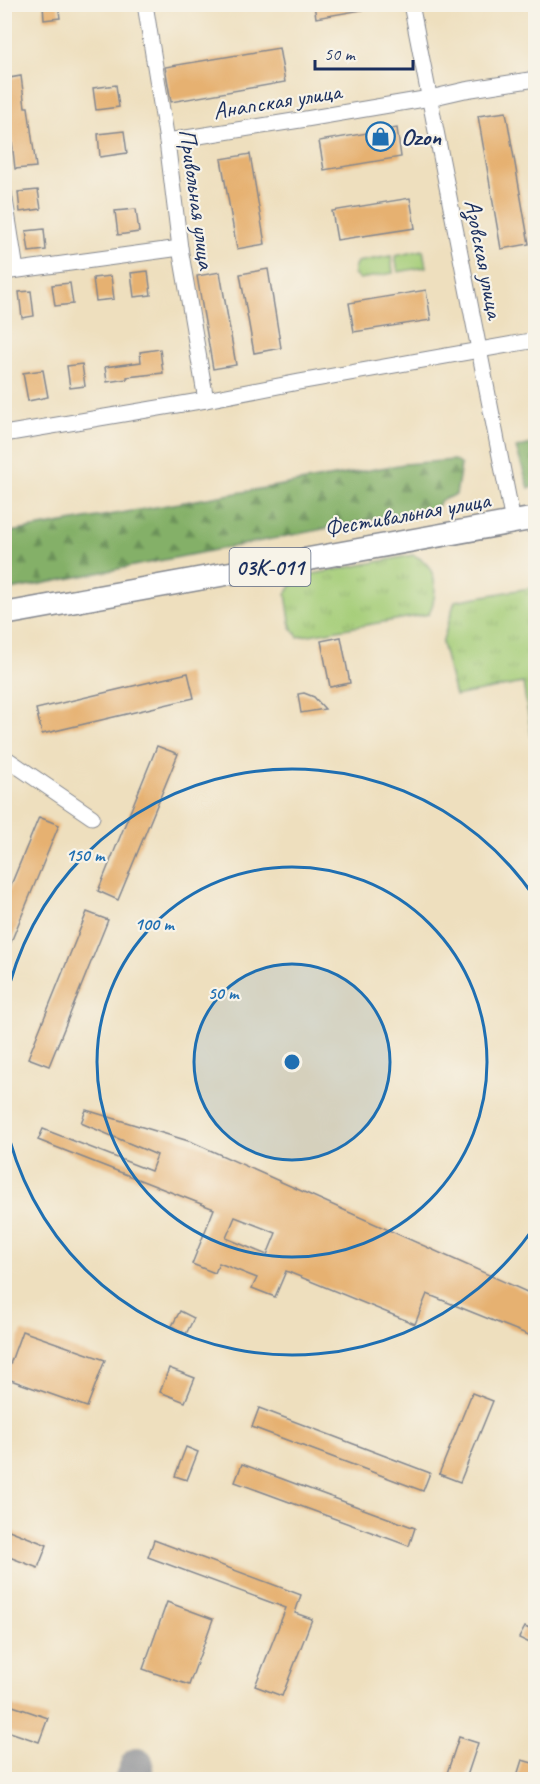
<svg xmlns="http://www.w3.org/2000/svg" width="540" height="1784" viewBox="0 0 540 1784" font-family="Caveat,sans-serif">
<defs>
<pattern id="grass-tufts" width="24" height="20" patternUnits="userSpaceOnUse" patternTransform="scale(1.5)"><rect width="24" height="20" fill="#a5cd78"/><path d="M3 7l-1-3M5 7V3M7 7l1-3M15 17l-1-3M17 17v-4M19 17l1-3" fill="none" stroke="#8db06a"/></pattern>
<pattern id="forest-firs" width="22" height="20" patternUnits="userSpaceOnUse" patternTransform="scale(1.5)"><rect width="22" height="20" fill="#84b068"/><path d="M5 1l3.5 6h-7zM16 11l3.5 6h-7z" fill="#6b9059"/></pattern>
</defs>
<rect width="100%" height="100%" fill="#f7f3e8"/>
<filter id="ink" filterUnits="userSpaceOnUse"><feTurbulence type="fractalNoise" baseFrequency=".0167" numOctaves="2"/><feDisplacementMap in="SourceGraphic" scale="12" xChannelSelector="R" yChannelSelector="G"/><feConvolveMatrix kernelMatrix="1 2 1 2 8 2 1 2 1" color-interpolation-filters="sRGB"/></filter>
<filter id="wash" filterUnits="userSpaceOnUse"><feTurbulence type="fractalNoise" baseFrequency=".008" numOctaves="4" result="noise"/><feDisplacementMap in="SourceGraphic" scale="24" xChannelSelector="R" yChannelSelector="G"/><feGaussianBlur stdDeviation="1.35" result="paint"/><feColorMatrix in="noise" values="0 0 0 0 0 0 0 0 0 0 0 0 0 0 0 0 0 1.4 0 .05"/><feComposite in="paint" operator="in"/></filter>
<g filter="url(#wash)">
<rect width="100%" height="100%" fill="#eedfbe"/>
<g fill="url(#grass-tufts)" stroke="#607e6b" stroke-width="1.5">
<path d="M413,555C438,565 439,592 429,614L298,637L291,627L286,594L291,586L303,576Z"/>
<polygon points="535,587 536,587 535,758 523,683 455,696 442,643 455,601"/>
</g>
<g fill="url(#forest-firs)" stroke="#507063" stroke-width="1.5">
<polygon points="535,443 535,486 529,488 516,448"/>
<polygon points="454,460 461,465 456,495 441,500 435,512 385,517 5,591 5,533 404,464"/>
</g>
<g fill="#a5cd78" stroke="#607e6b" stroke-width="1.5">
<polygon points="423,250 426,267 398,272 395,256"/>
<polygon points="391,256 393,273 360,279 354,274 354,268 357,262"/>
</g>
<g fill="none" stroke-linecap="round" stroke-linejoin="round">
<polyline stroke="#84878e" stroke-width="34" points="131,1780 137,1765"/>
</g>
<g id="blocks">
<g fill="#e6b171" fill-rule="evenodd">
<polygon points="43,4 58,4 60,18 44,20"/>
<polygon points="314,4 361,4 362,10 316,18"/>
<polygon points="279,48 285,82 171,102 165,67"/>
<polygon points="21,76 25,107 28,107 36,167 15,169 7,95 4,95 4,79"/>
<polygon points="116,85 119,107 96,110 93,88"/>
<polygon points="506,112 529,244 501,249 478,116"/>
<polygon points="397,128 401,157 324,170 319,141"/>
<polygon points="124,131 127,153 100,157 98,134"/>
<polygon points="250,154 265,244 237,249 221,159"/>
<polygon points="38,190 41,209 20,212 18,192"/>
<polygon points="410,198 415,228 337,240 332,211"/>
<polygon points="136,209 139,232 118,235 115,211"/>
<polygon points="44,229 46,250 29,252 26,231"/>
<polygon points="268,269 281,348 254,353 240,274"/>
<polygon points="148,271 151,295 134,297 131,273"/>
<polygon points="220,272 236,365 213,369 197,276"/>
<polygon points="111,276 114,299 96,301 93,278"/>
<polygon points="70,283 73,304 55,306 52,285"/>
<polygon points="426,290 431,320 354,332 349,303"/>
<polygon points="31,291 34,316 22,318 19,292"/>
<polygon points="160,349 163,373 127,377 127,379 107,382 105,367 141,362 140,352"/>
<polygon points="82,364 85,386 70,388 67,366"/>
<polygon points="43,370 48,397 28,401 23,373"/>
<polygon points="341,637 350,683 330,687 321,641"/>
<polygon points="188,673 194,698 42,734 36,709"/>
<polygon points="304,693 314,697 325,709 301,713 298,694"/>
<polygon points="157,746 178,754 118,900 98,891"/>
<polygon points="39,817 59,825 4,959 4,902"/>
<polygon points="87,912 108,920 49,1066 28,1058"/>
<path d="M86,1110L192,1142L536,1296V1338L427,1294L415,1324L286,1271L275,1297L252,1288L257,1278L219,1263L215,1273L192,1264L214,1209L38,1140L43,1129L151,1171L157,1155L81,1123ZM235,1217L276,1233L267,1255L226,1238Z"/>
<polygon points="180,1311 194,1318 186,1334 172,1326"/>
<polygon points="22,1331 105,1360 87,1407 5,1378"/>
<polygon points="169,1368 195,1378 185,1402 160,1392"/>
<polygon points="472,1393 493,1401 460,1482 439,1474"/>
<polygon points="259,1408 430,1473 423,1491 252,1427"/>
<polygon points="186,1447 198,1452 187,1480 175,1476"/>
<polygon points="242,1464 415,1528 409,1546 235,1482"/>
<polygon points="4,1528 47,1545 38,1568 4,1555"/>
<polygon points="154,1540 301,1595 295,1613 312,1619 282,1696 255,1686 286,1608 148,1557"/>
<polygon points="167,1602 213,1619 189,1685 143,1669"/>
<polygon points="525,1627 536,1632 536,1646 519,1638"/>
<polygon points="4,1703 48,1718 39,1742 4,1730"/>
<polygon points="459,1737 478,1743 466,1779 445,1779"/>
<polygon points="522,1760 536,1764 536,1779 516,1779"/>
</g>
</g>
</g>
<g filter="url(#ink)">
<use href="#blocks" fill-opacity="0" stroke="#84878e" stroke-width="1.5"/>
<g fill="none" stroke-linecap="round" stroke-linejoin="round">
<defs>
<g id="minor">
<polyline points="145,4 167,141 180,248 206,400"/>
<polyline points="411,4 513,522"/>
<polyline points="167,141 300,120 430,98 465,90 536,79"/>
<polyline points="4,193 16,270"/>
<polyline points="4,272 180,248"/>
<polyline points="4,434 206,400 299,382 536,340"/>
<polyline points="4,757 92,817"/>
</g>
<polyline id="primary" points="4,614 536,518"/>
</defs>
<use href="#minor" stroke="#84878e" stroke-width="17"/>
<use href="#primary" stroke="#84878e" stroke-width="25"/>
<use href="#minor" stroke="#fff" stroke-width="15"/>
<use href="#primary" stroke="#fff" stroke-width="22"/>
</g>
</g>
<circle cx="292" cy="1062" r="98" fill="#1f6fb2" fill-opacity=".12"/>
<g fill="none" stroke="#1f6fb2" stroke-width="3">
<circle cx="292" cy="1062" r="98"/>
<circle cx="292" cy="1062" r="195"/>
<path d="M535 1226A293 293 0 0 1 5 1120M5 1004A293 293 0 0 1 535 898"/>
</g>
<defs>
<symbol id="shop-ring" viewBox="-11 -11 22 22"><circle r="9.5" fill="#f7f3e8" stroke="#1f6fb2" stroke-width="1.5"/><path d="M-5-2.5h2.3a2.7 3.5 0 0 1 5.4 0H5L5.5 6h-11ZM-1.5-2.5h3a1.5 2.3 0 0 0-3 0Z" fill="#1f6fb2"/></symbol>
</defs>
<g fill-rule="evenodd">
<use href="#shop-ring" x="364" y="120" width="33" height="33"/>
</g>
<g text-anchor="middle" stroke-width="4.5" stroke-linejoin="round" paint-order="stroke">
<rect fill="#f7f3e8" stroke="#5d6a87" stroke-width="1.5" x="229.5" y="548" width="81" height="38" rx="4.5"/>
<g font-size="22" font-weight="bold" fill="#1b2f5e">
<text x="270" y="575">03К-011</text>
</g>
<g font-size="24" fill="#1b2f5e" stroke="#f7f3e8">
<text transform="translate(277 101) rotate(-9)" y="8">Анапская улица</text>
<text transform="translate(197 199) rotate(82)" y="8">Привольная улица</text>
<text transform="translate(484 259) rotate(79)" y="8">Азовская улица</text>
<text transform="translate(407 514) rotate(-10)" y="8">Фестивальная улица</text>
</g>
<g font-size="24" font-weight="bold" fill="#1b2f5e" stroke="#f7f3e8" text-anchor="start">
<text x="401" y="145">Ozon</text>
</g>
</g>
<circle cx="292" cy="1062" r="9" fill="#1f6fb2" stroke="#f7f3e8" stroke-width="3"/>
<g font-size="18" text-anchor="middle" font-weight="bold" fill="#1f6fb2" stroke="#f7f3e8" stroke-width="4.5" stroke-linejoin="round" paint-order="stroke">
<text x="85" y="861">150 m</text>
<text x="154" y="930">100 m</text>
<text x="223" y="999">50 m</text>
</g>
<rect width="540" height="1784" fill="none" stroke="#f7f3e8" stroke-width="24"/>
<path d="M315 60v9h98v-9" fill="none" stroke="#1b2f5e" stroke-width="3"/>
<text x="324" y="60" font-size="18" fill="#1b2f5e" stroke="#f7f3e8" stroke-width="4.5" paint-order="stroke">50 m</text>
</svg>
